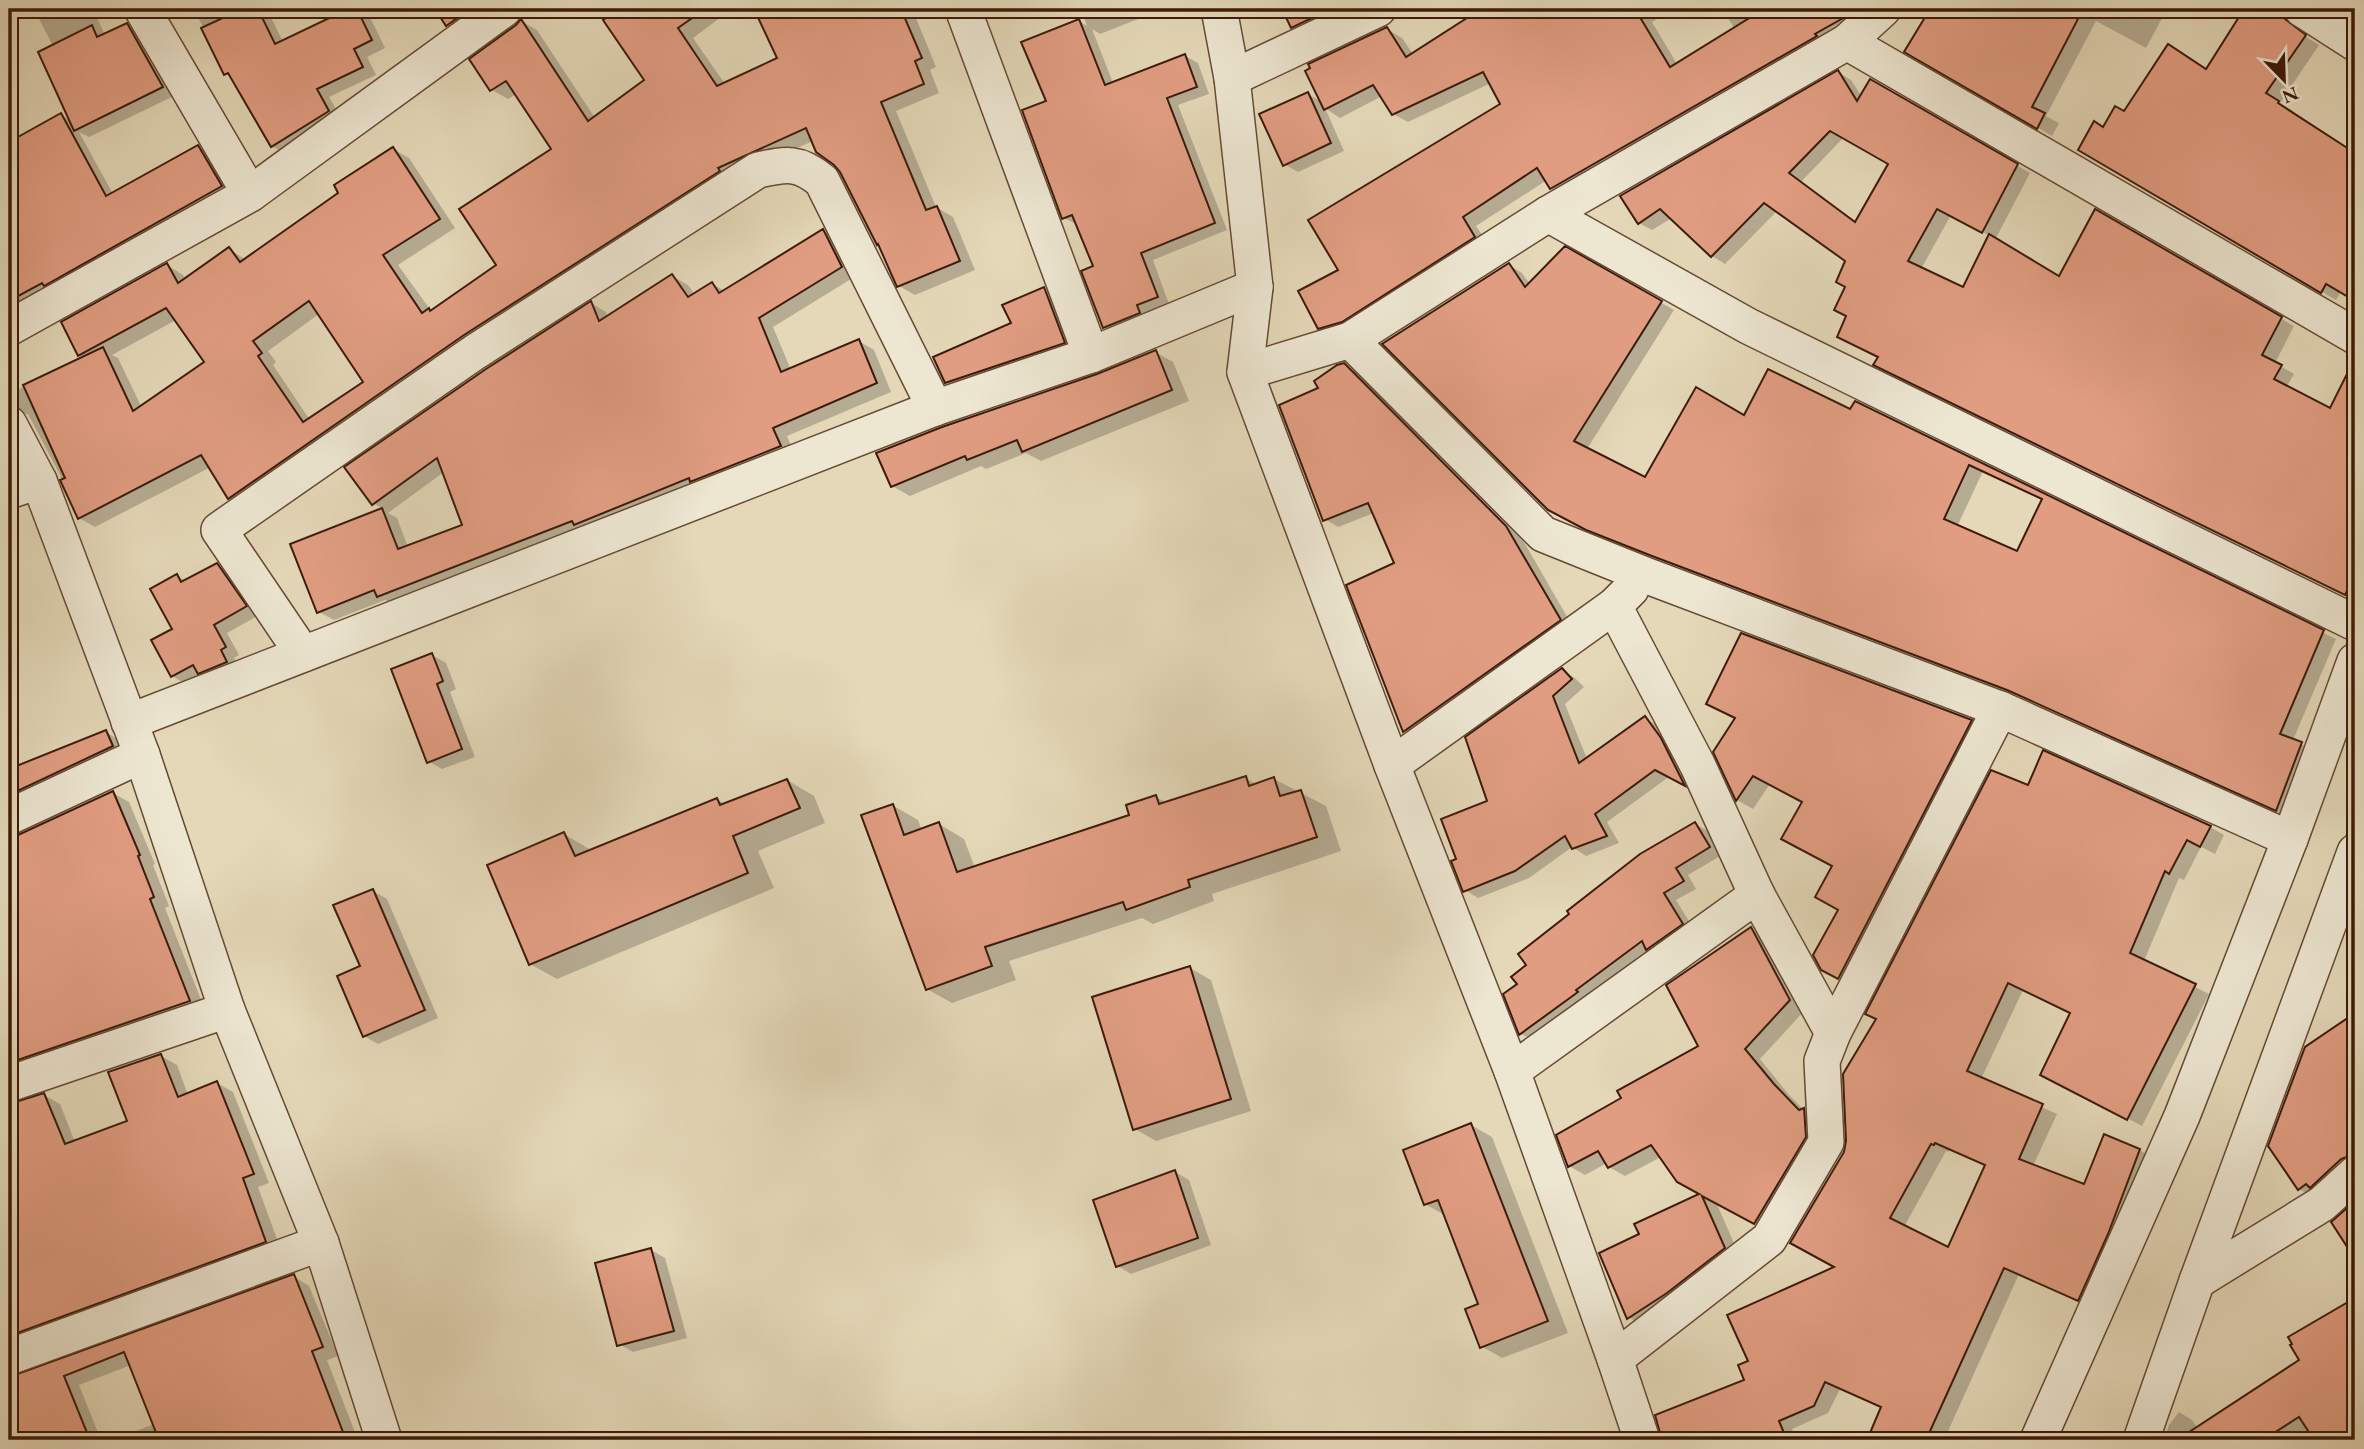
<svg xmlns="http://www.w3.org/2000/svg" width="2364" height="1449" viewBox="0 0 2364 1449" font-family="'EB Garamond',serif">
<rect width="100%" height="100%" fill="#e4d8b8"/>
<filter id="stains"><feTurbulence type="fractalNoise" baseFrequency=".00286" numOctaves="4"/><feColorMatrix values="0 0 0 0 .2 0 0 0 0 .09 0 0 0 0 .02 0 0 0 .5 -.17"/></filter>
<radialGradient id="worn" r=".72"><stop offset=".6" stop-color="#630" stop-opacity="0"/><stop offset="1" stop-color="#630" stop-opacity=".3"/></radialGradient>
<g fill="#0003" fill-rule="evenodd">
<polygon points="34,9 93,9 105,35 127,24 140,32 176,95 89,137 79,132 113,194 198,147 212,155 235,194 9,316 9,242 24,234 9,206 9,132 13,141 61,115 71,121 53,46"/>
<polygon points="194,9 267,9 283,42 352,9 358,9 369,15 385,48 367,57 376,75 329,97 342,119 285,154 272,146 233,78 226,74"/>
<polygon points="440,9 498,9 464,34 448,25"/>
<path d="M624,9H732L693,38L725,84L779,59L756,9H925L927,13L916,18L936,67L930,70L939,93L896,111L936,207L953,217L975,270L915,295L899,286L881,246L878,244L842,171L813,141L732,177L245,507L229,498L211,467L95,527L79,518L58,471L28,414H17L9,421V394L84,358L79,355L167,265L183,275L186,280L229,249L246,260L341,193L393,149L409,158L455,228L398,265L432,312L499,266L554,150L516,94L508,99L492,90L521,21L537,30L595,118L647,80L606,21ZM319,314L366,382L310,420L273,365L276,362L268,351ZM176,320L206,362L142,408L118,358L112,355Z"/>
<polygon points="1081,9 1164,9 1100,34 1092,29 1113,83 1185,56 1198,63 1209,94 1178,105 1227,230 1153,260 1169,304 1148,312 1152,320 1117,334 1104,327 1095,267 1078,225 1064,218 1079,21 1087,26"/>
<polygon points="1284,9 1363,9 1306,35 1292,27"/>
<polygon points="1485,9 1673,9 1652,22 1677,64 1735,29 1722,9 1878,9 1567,197 1552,188 1547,180 1476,226 1489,245 1334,336 1319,327 1340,270 1502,104 1491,83 1408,122 1393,114 1382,96 1340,118 1325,108 1344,151 1298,172 1284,164 1308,94 1322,102 1387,29 1402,38 1413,54"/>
<polygon points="1932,9 2167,9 2146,48 2096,21 2046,116 2059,123 2052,136 1907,51"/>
<polygon points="2238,9 2299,9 2296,18 2298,28 2306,37 2319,45 2280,103 2293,111 2291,113 2355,153 2355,299 2341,291 2336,300 2080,150 2124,114 2207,70 2241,17 2235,13"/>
<polygon points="2342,9 2355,9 2355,17"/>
<path d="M1838,72L1851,80L1862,97L1871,81L2030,173L1995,240L2060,278L2095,211L2294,326L2275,363L2294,374L2286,388L2331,411L2349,374L2355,377V600L1889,372L1848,316L1847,261L1777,211L1725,264L1712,256L1672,218L1652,230L1639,223ZM1844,137L1891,163L1857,223L1801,182ZM1951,215L1990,236L1964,289L1921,269Z"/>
<path d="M823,231L838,239L856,276L773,327L791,370L859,341L874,350L891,392L787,436L795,455L394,605L385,600L334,620L319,612L292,545L383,509L373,503L591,303L606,312L608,317L672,276L688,285L695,295L712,284L725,291ZM444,472L464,526L408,547L397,518L388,513Z"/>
<path d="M1565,248L1674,310L1587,449L1646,479L1744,418L1851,411L1855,403L2336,639L2293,740L2314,751L2289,817L2022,697L1601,536L1563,517L1509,265L1522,273L1530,284ZM1983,471L2044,499L2018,554L1957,527Z"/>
<polygon points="1044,289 1058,297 1078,350 960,390 947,382 1013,323"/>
<polygon points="1155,352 1173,362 1189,401 1041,461 1026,453 986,469 981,466 910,496 892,486 1098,376"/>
<polygon points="1344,365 1358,373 1520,535 1573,627 1418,739 1405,731 1348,586 1397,564 1374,513 1338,527 1325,519 1321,389"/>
<polygon points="9,448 24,477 9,484"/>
<polygon points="217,565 231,573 259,615 227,633 239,655 234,658 240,670 213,680 203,674 186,684 172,676 177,576 186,581"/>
<polygon points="9,620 17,638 9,641"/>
<polygon points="432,655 446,663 456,689 450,692 475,757 442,769 428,761"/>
<polygon points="1562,670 1575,678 1584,687 1565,704 1587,759 1645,718 1658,726 1695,790 1670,776 1607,822 1619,843 1586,856 1572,847 1529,878 1478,898 1465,890 1459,860"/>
<polygon points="1971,721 1987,731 1855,987 1823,969 1840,909 1834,866 1804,802 1770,784 1753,809 1737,800 1715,752"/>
<polygon points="106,732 122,742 128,756 9,814 9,771"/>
<polygon points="1245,778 1258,785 1274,779 1326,806 1341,851 1212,894 1214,901 1153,924 1142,918 1009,961 1016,980 952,1003 927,989 892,805 918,820 922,831 939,824 964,839 975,868 1132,816 1156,797 1167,803"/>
<polygon points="787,780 814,796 825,823 758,851 774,888 557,979 530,964 564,834 591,850 717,799 725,804"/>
<path d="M2029,788L2210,827L2224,835L2215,854L2201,847L2184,880L2179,878L2144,961L2209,994L2142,1126L2057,1082L2072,1014L2023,990L1981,1079L2057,1114L2033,1166L2085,1187L2139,1150L2154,1158L2093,1307L2019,1274L1944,1440H1869L1883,1408L1840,1389L1828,1413L1792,1429L1797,1440H1663V1434L1746,1381L1751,1362L1837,1268L1845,1152ZM1950,1150L1987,1166L1949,1250L1904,1227L1946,1151L1949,1152Z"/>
<polygon points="113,793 129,802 155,864 153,865 169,906 165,908 205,1010 9,1081 9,1025 19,1021 9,994 9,839 17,837"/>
<polygon points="1695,824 1708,831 1722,855 1688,875 1696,889 1676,900 1695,931 1534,1041 1521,1034 1519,984"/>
<polygon points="373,891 387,899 438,1018 378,1044 364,1036 362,967"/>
<polygon points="1751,929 1766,938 1805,1010 1760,1059 1789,1095 1803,1109 1820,1119 1771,1232 1716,1202 1740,1257 1644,1326 1628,1317 1642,1235 1703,1195 1661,1157 1625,1176 1609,1167 1607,1163 1585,1175 1569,1166 1623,1099 1700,1047"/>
<polygon points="1190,968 1211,980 1251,1111 1156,1141 1135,1129"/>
<polygon points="2355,1015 2355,1168 2313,1197 2299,1189 2306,1048"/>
<polygon points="161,1056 177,1065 188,1095 217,1083 233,1092 269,1183 258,1187 281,1250 9,1354 9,1105 44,1095 60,1104 75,1142 129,1122"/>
<polygon points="1471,1125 1492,1137 1568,1333 1502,1358 1481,1346 1481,1304 1446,1216 1425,1204"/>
<polygon points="1175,1172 1189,1180 1211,1245 1131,1274 1118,1266"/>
<polygon points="651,1250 665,1258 687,1338 633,1352 619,1344"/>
<polygon points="293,1276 309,1286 338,1356 327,1360 358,1440 113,1440 154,1424 131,1365 79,1385 101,1440 9,1440 9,1378 16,1378"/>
<polygon points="2355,1300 2355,1440 2164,1440 2169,1425 2179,1412 2192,1420 2198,1428 2301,1361 2291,1338"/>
</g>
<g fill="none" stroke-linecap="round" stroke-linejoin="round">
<polyline stroke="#737971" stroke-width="12" points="2347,849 2355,826"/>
</g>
<g fill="#e19d82" stroke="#3c1b09" stroke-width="2" fill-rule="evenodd">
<polygon points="242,9 258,9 275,44 348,9 357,9 372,40 354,49 363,67 317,89 329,111 271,147 228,73 224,75 201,28"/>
<polygon points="435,9 470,9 446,26"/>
<path d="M620,9H705L678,28L717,86L777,58L754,9H901L922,58L915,61L924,84L881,102L926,210L937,206L960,261L897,287L878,244L877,245L840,172L834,165L816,152L806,128L718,168L720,171L464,335L228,499L201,455L78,519L60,480L65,478L23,385L103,347L133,411L204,362L166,308L78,356L61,322L167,263L178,283L229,247L240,262L338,193L334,185L393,147L440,219L383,255L422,313L429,308L430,311L496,265L459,209L551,149L506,81L490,91L469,59L516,25L521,19L588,121L644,80L603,20ZM309,301L363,382L303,422L258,356L262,353L253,341Z"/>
<polygon points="1282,9 1331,9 1291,28"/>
<polygon points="1481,9 1635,9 1670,67 1764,9 1853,9 1845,17 1815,34 1817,36 1550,189 1537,168 1463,217 1475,237 1342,322 1318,329 1298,291 1338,270 1308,220 1500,104 1483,72 1392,115 1373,85 1324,110 1305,71 1310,68 1308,64 1387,27 1406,57"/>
<polygon points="1930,9 2059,9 2078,19 2032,107 2045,113 2037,129 1904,52"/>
<polygon points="2244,9 2282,9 2285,19 2306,35 2266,93 2279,101 2278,103 2355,153 2355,301 2326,284 2321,293 2078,150 2094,121 2103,127 2115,106 2124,111 2168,44 2206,69"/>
<polygon points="1079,19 1105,85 1185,54 1197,87 1167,98 1215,223 1141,253 1158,297 1137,305 1140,313 1103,328 1081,271 1093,266 1072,215 1062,219 1022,110 1046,101 1021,42"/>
<polygon points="127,23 163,87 74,131 38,52 92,25 97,37"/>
<path d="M1838,70L1857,101L1870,79L2018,164L1982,233L1937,209L1908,261L1963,287L1989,234L2059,276L2095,209L2282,317L2262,355L2282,365L2274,379L2330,408L2355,358V574L2345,595L1873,365L1878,357L1837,337L1846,316L1834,310L1845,287L1836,282L1845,261L1764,203L1711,257L1660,209L1638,224L1620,196ZM1830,131L1888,164L1855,222L1789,173Z"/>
<polygon points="1308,92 1331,143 1283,166 1259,114"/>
<polygon points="61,113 106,196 198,145 222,186 44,286 42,283 9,301 9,142"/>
<polygon points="823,229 842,267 759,318 781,372 859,339 877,383 773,428 781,446 690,482 689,478 574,525 572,521 377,597 374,590 317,613 290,544 382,508 398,549 462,525 437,458 372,505 344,467 486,369 591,301 599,321 672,274 688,297 712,282 719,293"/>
<path d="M1565,246L1662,301L1574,441L1645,477L1696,387L1744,415L1768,369L1850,409L1855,401L2324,630L2280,734L2302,742L2276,811L2007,690L1652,556L1586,530L1548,510L1382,344L1509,263L1525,287ZM1969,465L2042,499L2017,551L1944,519Z"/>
<polygon points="1044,287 1065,343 945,383 933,357 1011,323 1002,305"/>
<polygon points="1156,350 1172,390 1022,452 1017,440 967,460 965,456 891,487 876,453 942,427 1097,374"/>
<polygon points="1344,363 1506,526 1561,620 1403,732 1346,585 1394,563 1368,503 1323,521 1279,405 1318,388 1314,381 1337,365"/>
<polygon points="217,563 247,606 214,625 226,647 221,650 227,662 198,674 193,665 171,677 151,640 172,629 150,589 177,574 181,582"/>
<polygon points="1741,633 1972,720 1838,979 1821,970 1813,955 1838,910 1815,897 1832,866 1781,839 1802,802 1753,776 1736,801 1713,752 1735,718 1706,704"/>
<polygon points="432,653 443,681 437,684 462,749 427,763 391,669"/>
<polygon points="1562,668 1572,679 1553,696 1579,763 1645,716 1661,738 1685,786 1655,770 1595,814 1607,836 1572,849 1565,836 1515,871 1463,892 1451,861 1456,859 1441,819 1487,801 1465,737"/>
<polygon points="106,730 113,746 9,795 9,769"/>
<path d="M2043,750L2211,826L2200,847L2187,840L2169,874L2165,871L2130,953L2196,984L2127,1120L2040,1075L2070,1013L2008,983L1967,1071L2043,1104L2019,1159L2084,1184L2104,1134L2140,1149L2108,1234L2078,1301L2004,1268L1926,1440H1867L1881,1407L1825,1382L1814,1406L1779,1421L1787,1440H1662L1655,1415L1744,1380L1738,1365L1748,1361L1727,1315L1834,1267L1790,1243L1844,1152L1846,1141L1843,1074L1876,1019L1865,1014L1991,770L2028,785ZM1935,1143L1985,1165L1948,1247L1890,1218L1931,1144L1934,1145Z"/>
<polygon points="1246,776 1249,786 1274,777 1280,796 1301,790 1317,837 1188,880 1190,887 1126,910 1123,902 985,947 992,966 926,990 861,815 893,804 904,835 939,822 957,872 1129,815 1126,805 1156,795 1159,804"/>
<polygon points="787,779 800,808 733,836 748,873 529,965 487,865 564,832 575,856 717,798 720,805"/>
<polygon points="113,791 140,855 138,856 154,897 150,899 190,1001 9,1063 9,837 18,835"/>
<polygon points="1695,822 1710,847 1676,868 1684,881 1664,893 1683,924 1646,950 1642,941 1576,990 1578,992 1519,1035 1503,994 1517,984 1511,977 1526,965 1518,954 1569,914 1567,911 1640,854"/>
<polygon points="373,889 425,1010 363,1037 337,976 360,966 333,905"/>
<polygon points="1751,927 1790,1000 1745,1049 1774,1084 1799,1110 1804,1108 1806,1137 1754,1224 1702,1196 1725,1248 1667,1293 1627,1319 1599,1253 1639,1234 1634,1224 1699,1194 1677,1182 1651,1145 1608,1168 1598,1151 1568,1167 1556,1135 1621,1098 1617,1091 1698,1046 1666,985"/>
<polygon points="1190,966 1231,1099 1133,1130 1092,997"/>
<polygon points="2355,1013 2355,1154 2341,1159 2310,1188 2306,1184 2298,1190 2268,1146 2305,1047"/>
<polygon points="161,1054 178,1097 217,1081 254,1174 243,1178 266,1242 9,1336 9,1104 44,1093 65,1144 127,1121 108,1072"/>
<polygon points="1471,1123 1548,1321 1480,1348 1465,1309 1478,1304 1438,1200 1424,1205 1403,1150"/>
<polygon points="1175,1170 1198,1238 1116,1267 1093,1200"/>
<polygon points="2355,1201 2355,1259 2331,1222"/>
<polygon points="651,1248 674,1331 617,1346 595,1263"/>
<polygon points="294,1274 323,1347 312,1351 346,1440 159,1440 124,1352 64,1376 90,1440 9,1440 9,1377"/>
<polygon points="2355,1298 2355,1434 2345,1440 2314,1440 2299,1417 2263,1440 2177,1440 2299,1360 2290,1345 2292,1344 2288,1337"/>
</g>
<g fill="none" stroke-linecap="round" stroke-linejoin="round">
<defs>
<g id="street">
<polyline points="142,9 250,194"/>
<polyline points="963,9 1091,355"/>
<polyline points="1219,9 1232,78 1255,287 1245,372 1392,765 1512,1071 1615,1359 1642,1440"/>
<polyline points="2302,9 2355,43"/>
<polyline points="1847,42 2355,336"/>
<polyline points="1232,78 1378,9"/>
<polyline points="1548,214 1748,326 2355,623"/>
<polyline points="9,328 250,194 504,9"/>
<polyline points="1350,340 1543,534 1645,575 2000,709 2290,839"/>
<polyline points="1245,372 1350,340 1548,214 1847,42 1883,9"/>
<polyline points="9,424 39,481 142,755 227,1010 321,1243 384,1440"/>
<polyline points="9,491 39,481"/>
<polyline points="1614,606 1698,766 1757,895"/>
<path d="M303,654L219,530L475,352L758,170C786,164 799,161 822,181L935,408"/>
<polyline points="129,722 935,408 1091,355 1255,287"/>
<polyline points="1392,765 1614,606 1631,589"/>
<polyline points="9,817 142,755"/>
<polyline points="1512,1071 1757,895 1833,1033"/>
<polyline points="9,1084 227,1010"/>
<polyline points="2197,1281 2322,1204 2355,1174"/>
<polyline points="9,1357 321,1243"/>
<polyline points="1615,1359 1769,1239 1826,1142 1822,1061 1833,1033 2000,709"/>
<polyline points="2038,1440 2182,1116 2290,839 2355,661"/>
<polyline points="2141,1440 2197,1281 2355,852"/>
</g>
</defs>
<use href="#street" stroke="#664a35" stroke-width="38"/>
<use href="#street" stroke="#ede6d1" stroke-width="35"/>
</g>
<rect width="2364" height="1449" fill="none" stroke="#e4d8b8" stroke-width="35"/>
<rect x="10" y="10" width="2343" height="1428" fill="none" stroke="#3c1b09" stroke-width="3.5"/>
<rect x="18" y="18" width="2329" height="1414" fill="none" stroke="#3c1b09" stroke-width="2"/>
<g transform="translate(2284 80) rotate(157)" stroke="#ede6d1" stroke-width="5" paint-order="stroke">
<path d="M0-5L12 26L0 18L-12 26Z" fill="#3c1b09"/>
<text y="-10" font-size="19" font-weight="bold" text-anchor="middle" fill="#3c1b09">N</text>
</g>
<rect width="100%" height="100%" filter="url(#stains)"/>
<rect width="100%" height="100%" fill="url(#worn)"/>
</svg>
